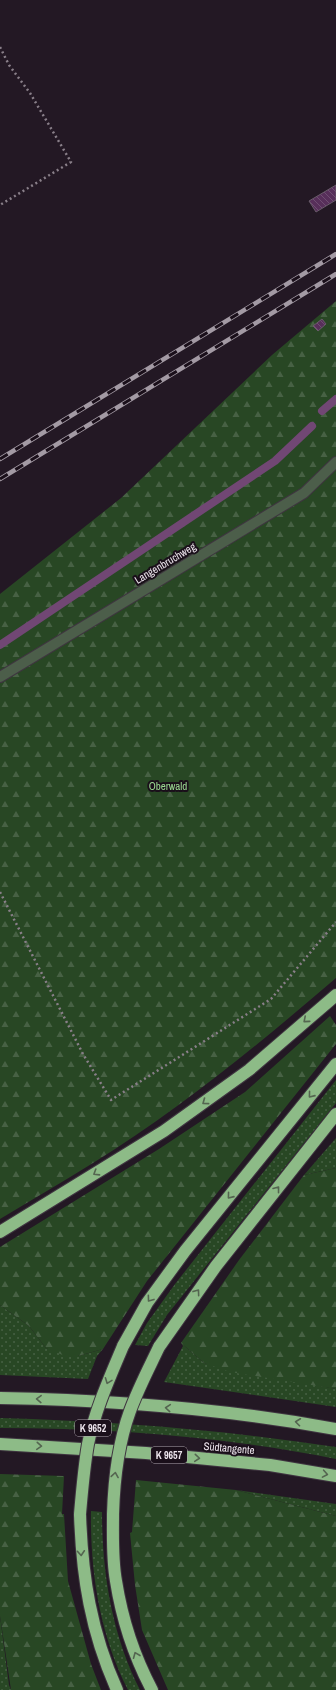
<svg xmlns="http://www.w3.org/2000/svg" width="336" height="1690" viewBox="0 0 336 1690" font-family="'Archivo Narrow',sans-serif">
<defs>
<pattern id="grass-dots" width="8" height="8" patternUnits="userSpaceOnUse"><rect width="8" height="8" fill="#284724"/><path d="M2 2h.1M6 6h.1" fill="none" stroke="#476144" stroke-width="1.8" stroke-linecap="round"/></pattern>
<pattern id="forest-firs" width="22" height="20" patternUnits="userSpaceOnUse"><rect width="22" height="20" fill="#284724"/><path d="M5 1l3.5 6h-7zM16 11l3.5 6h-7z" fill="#476144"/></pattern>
<pattern id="building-back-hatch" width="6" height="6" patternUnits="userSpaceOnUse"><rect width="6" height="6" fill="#572f5a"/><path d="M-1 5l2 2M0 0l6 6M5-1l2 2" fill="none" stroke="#6f4d72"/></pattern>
</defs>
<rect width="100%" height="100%" fill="#231824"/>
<g fill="url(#grass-dots)">
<polygon points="336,1080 336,1103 167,1315 148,1346 135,1345 147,1323 175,1284"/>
<polygon points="336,1138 336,1168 304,1175"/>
<polygon points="0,1305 29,1326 46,1348 78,1356 103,1349 97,1356 88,1379 0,1375"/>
<polygon points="181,1343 204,1363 336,1389 336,1407 164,1382 183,1346"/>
<path d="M0,1418C113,1421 224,1430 336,1447V1459C227,1437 111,1428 0,1428Z"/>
<polygon points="236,1490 336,1504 336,1516"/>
<path d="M91,1511L102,1512C102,1573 112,1635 140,1690H128C100,1635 90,1572 91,1511Z"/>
<polygon points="0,1616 9,1685 11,1690 0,1690"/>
</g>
<g fill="url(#forest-firs)">
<path d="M336,301V978C259,1044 180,1109 93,1163C63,1182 31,1200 0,1219V594L121,498L272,355Z"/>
<polygon points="330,1016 336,1025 336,1044 147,1281 103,1349 78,1356 65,1356 46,1348 29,1326 0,1305 0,1247 159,1149 245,1092"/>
<polygon points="336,1168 336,1389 230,1372 204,1363 181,1343 239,1260 304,1175"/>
<polygon points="0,1474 64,1476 62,1514 64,1514 68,1581 91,1664 101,1690 11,1690 0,1616"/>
<polygon points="136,1480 236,1490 336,1516 336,1690 168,1690 142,1630 135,1585 130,1533 132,1532"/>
</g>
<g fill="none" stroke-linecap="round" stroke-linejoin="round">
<g stroke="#714774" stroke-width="8">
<polyline points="322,411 336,399"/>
<polyline points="0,645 275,461 312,426"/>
</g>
</g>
<g fill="url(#building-back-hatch)" stroke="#685b69">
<polygon points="336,185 336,200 316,212 309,201"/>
<polygon points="322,319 326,324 318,331 313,326"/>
</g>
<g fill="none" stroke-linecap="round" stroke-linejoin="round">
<defs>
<polyline id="lane" points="0,677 304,493 336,462"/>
<g id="highway">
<polyline points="0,1232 164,1131 249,1070 336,995"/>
<polyline points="123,1346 147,1303 185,1251 336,1064"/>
<polyline points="159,1347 216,1266 336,1114"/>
<path d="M0,1398C112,1400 226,1409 336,1429"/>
<polyline points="0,1444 146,1453 270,1465 336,1476"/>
<path d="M80,1514C82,1577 91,1632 117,1690"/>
<path d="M113,1514C113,1536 112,1559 116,1581C122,1619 134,1656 152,1690"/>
</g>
</defs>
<use href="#lane" stroke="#3f3540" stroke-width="12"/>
<use href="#highway" stroke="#3f3540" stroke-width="14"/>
<g stroke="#897f89" stroke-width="2.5" stroke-dasharray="2 3" stroke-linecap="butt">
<polyline points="0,47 9,65 30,93 71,162 0,205"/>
<polyline points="0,892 83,1054 111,1100 271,999 336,922"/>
</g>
<use href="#lane" stroke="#4c5e4a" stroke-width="10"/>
<use href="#highway" stroke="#8dbb87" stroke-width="12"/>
<defs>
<g id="rail">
<polyline points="0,459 336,254"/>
<polyline points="0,479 336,274"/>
</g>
</defs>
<use href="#rail" stroke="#a39aa4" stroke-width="4.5"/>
<use href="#rail" stroke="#1a0f1a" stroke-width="3" stroke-dasharray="9" stroke-linecap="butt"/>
<defs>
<g id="highway-bridge">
<path d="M80,1514C82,1491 84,1467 88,1444C95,1410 110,1377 123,1346"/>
<path d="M113,1514C114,1479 118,1444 130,1411C138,1389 149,1368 159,1347"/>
</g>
</defs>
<use href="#highway-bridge" stroke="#3f3540" stroke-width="14" stroke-linecap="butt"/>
<use href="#highway-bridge" stroke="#8dbb87" stroke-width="12"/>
</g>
<defs><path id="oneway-chevron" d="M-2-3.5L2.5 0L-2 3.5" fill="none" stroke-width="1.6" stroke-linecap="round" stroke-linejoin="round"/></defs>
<g stroke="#546550">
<use href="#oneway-chevron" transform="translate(306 1020) rotate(139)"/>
<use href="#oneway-chevron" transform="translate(311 1095) rotate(129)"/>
<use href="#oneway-chevron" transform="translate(205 1102) rotate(144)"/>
<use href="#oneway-chevron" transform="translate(96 1173) rotate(148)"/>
<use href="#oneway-chevron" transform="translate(277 1189) rotate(-52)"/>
<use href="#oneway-chevron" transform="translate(230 1196) rotate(129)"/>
<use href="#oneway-chevron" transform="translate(197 1292) rotate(-54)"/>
<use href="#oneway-chevron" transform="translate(150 1299) rotate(126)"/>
<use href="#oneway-chevron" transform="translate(108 1381) rotate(111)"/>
<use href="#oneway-chevron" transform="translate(39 1399) rotate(-178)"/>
<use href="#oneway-chevron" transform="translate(168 1408) rotate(-175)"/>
<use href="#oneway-chevron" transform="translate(298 1422) rotate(-173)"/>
<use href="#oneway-chevron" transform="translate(39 1446) rotate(4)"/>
<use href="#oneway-chevron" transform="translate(197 1458) rotate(5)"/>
<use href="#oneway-chevron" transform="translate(325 1474) rotate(10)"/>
<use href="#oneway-chevron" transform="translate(115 1475) rotate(-81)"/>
<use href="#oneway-chevron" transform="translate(81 1553) rotate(86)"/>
<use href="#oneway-chevron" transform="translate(136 1655) rotate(-112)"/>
</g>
<g text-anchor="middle" stroke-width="4" stroke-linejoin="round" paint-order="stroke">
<g fill="#1a0f1a" stroke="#ada4ad" stroke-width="1">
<rect x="75" y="1420" width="36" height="16" rx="3"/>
<rect x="151" y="1447" width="36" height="16" rx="3"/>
</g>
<g font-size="10" font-weight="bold" fill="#ece4ec">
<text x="93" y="1432">K 9652</text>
<text x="169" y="1459">K 9657</text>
</g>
<g font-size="11" fill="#ece4ec" stroke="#1a0f1a">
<text transform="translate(165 563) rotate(-31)" y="4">Langenbruchweg</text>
<text transform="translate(229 1448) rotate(5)" y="4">Südtangente</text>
</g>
<g font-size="11" fill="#9ad991" stroke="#1a0f1a">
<text x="168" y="790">Oberwald</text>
</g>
</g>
</svg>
